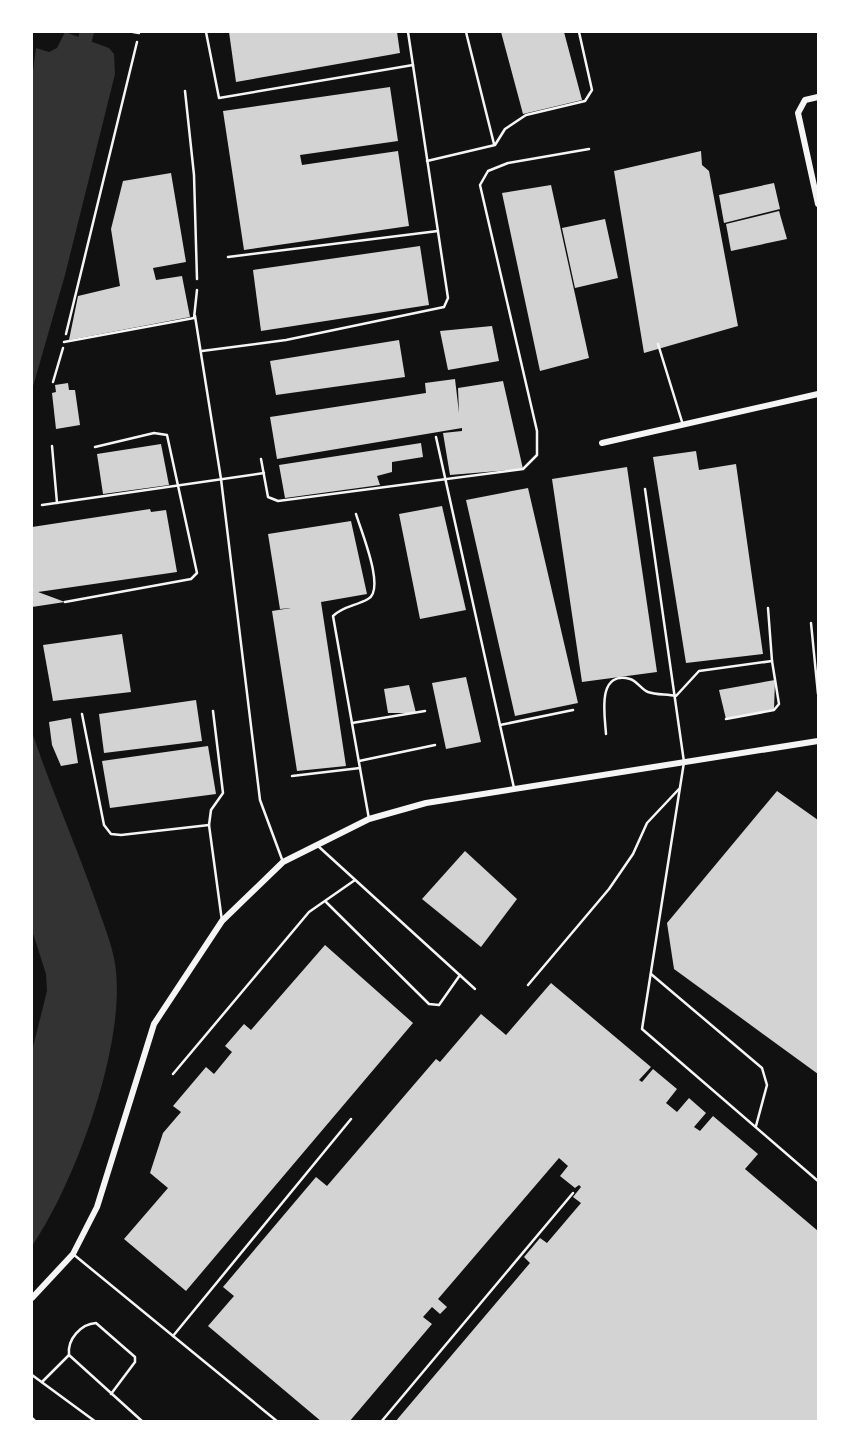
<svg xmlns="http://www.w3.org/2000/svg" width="850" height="1453" viewBox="0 0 850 1453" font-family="'Alegreya Sans',sans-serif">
<rect width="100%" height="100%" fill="#111"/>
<g fill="#333">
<polygon points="65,32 109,48 114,54 115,74 65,275 32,390 32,79 36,48 49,52 57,48"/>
<path d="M32,732C51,789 76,845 96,902C102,920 110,939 114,958C130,1035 76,1182 32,1246V1051L47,991L46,974L32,930Z"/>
</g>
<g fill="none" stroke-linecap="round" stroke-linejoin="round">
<polyline stroke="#333" stroke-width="14" points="80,57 87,32"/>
</g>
<g fill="#d3d3d3">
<polygon points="229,32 397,32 400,53 236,82"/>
<polygon points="501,32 564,32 582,100 523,114"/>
<polygon points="390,87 398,141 300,155 302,165 398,151 409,226 244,250 223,111"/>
<polygon points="701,151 702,165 709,171 738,326 644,353 614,171"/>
<polygon points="171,173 186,262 153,268 156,280 182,276 190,317 69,340 78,296 120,286 111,229 123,181"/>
<polygon points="774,183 780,209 724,223 719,195"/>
<polygon points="551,185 589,358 540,371 502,193"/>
<polygon points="779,211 787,239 731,251 726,224"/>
<polygon points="605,219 618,278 575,288 562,228"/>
<polygon points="420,246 429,305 261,331 253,270"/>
<polygon points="492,326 499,361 448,370 440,331"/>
<polygon points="399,340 405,377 276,395 270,361"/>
<polygon points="455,379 459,413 458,388 503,381 523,469 450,475 443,433 462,431 462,428 277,459 270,417 426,393 425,383"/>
<polygon points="68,383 69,390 75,390 80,425 56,429 52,393 56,392 55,385"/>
<polygon points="421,443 423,457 392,462 392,472 377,476 380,485 285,498 279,465"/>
<polygon points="161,444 169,485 103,494 97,454"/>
<polygon points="696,451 699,470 736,464 763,654 686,663 653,457"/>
<polygon points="627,467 657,672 582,682 552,479"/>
<polygon points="528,488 578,703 515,716 466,500"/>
<polygon points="442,506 466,610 420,619 399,514"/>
<polygon points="150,509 151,512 166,510 177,572 38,592 65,602 32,607 32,527"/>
<polygon points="351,521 367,594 321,602 346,766 297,771 272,611 291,608 280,609 268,534"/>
<polygon points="122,634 131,692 53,701 43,645"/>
<polygon points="466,677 481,742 446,749 432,683"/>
<polygon points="775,680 774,710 726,719 719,690"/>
<polygon points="409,685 416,713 388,713 384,689"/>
<polygon points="196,700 202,741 104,753 99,714"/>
<polygon points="71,718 78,763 61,766 52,745 49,722"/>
<polygon points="208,746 216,794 110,808 102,761"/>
<polygon points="777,791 818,820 818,1074 674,969 667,923"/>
<polygon points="465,851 517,899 481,947 422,899"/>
<polygon points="325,945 413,1023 186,1291 124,1239 168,1188 150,1173 163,1133 181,1112 173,1106 206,1067 214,1074 232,1052 225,1046 244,1024 251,1030"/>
<polygon points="551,983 651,1067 639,1080 642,1082 653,1069 677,1089 666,1103 677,1112 689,1098 706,1113 694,1127 700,1131 713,1116 758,1154 745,1169 818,1231 818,1422 395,1422 530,1263 524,1257 540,1238 547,1243 581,1203 573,1197 581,1187 579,1185 575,1188 560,1176 568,1166 559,1158 438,1299 447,1307 440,1314 432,1307 423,1317 432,1324 349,1422 322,1422 208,1326 234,1296 223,1287 316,1177 327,1186 436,1059 440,1062 481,1014 506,1035"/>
</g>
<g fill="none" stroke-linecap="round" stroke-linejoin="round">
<g stroke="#f5f5f5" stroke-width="2.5">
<polyline points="66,334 137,42"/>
<polyline points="53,382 63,348"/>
</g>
<g stroke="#f5f5f5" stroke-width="2.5">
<polyline points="133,32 139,33"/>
<polyline points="206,32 219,98 413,65"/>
<polyline points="466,32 494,144"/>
<polyline points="185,91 194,175 197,279"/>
<polyline points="427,161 495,145 505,129 526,115 585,101 592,90 579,32"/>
<polyline points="228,257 438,231"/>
<polyline points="195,316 221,479 260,800 283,862"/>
<polyline points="64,342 194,318 197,290"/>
<polyline points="658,344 683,425"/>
<polyline points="202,351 286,340 444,307 448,298 408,32"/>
<polyline points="436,437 514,788"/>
<polyline points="52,446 57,503"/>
<polyline points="261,459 268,497 278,501 523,469 537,455 537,431 480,185 488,171 508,163 589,149"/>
<polyline points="645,489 684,762 642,1029 818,1181"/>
<polyline points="42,505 264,473"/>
<path d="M356,514C361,531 386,590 368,599C356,606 343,606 333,616L369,819"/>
<polyline points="65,602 191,579 197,573 167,435 154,433 95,447"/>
<polyline points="811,623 818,694"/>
<polyline points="82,714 104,825 111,834 121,835 209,825 222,921"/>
<polyline points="726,719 774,710 779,704 772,661"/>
<polyline points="352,723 425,711"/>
<polyline points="500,725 573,710"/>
<path d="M606,734C605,717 596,670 630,679C637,681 641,689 648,692C656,695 667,694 676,696L699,671L772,661L768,608"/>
<polyline points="359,761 435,745"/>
<polyline points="292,776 360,768"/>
<polyline points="209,825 211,810 223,793 213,711"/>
<polyline points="318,846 475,989"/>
<polyline points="326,902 429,1004 439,1005 460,975"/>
<polyline points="651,974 762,1068 767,1085 756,1126"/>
<polyline points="528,985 609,889 633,854 647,823 679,789"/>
<polyline points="173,1074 309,912 355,880"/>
<polyline points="73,1254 278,1422"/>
<polyline points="173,1336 351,1119"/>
<polyline points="32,1375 96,1422"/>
<polyline points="42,1382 69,1355"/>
<path d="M111,1394L135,1362V1357L96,1323C81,1324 67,1339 69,1355L143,1422"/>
<polyline points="32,1418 36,1422"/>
<polyline points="381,1422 573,1193"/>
</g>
<g stroke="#f5f5f5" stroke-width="6">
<polyline points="818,97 805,100 798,113 818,204"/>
<polyline points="602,443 818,394"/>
<polyline points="32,1298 73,1254 97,1207 154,1024 222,921 283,862 369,819 426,803 818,741"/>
</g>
</g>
<rect width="850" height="1453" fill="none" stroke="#ffffff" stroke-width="66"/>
</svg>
